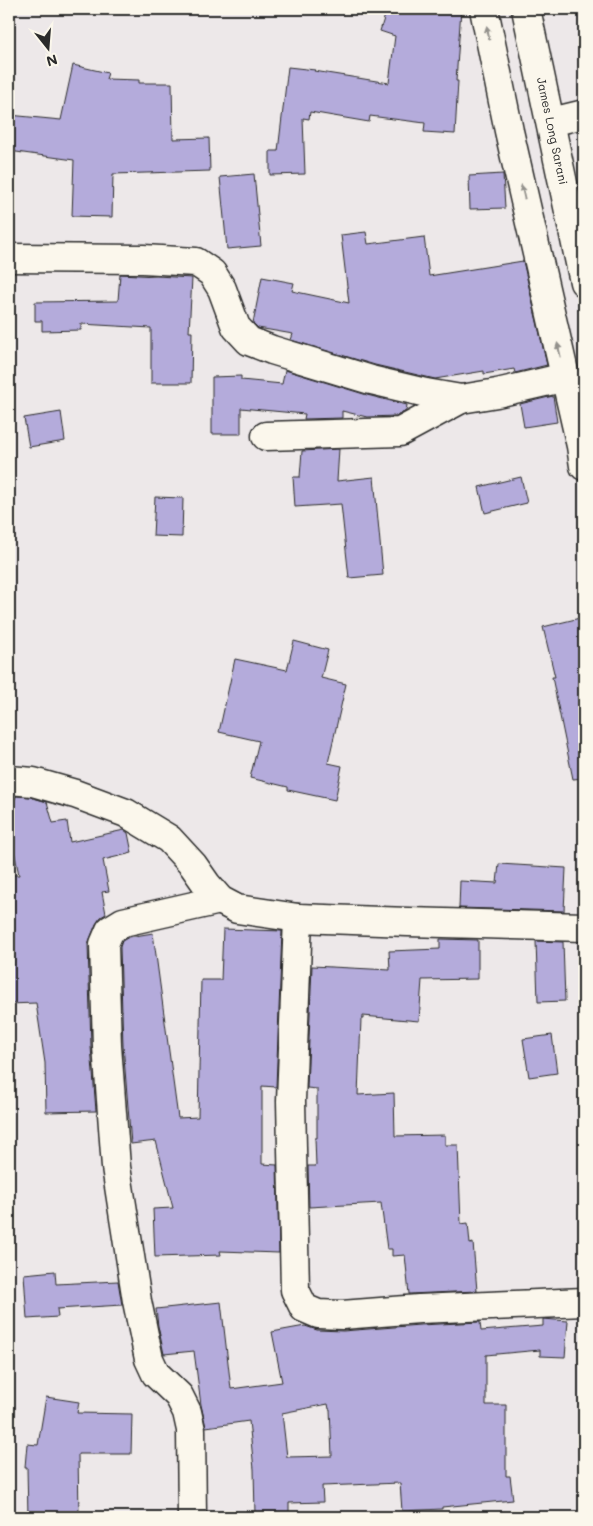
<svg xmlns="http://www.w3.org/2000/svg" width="593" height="1526" viewBox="0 0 593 1526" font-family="Mali,sans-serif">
<rect width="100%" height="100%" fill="#ede8e9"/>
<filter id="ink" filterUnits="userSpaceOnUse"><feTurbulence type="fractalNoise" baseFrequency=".02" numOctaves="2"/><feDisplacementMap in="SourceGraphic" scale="10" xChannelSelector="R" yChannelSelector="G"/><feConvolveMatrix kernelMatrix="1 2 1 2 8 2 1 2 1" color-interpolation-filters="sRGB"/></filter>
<g filter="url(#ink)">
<g fill="#b4abdb" stroke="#2b2b2b" fill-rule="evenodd">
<polygon points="387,9 461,9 456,81 458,81 455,134 424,132 425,123 370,116 369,122 310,112 309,119 303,118 305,174 270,175 270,151 278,151 288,67 315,70 314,71 389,83 395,36 380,31"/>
<polygon points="73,65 108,73 106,79 139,80 139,83 172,83 173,139 209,138 210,171 113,174 112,217 72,216 74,160 9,151 9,115 61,120"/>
<polygon points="254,174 261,246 227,249 220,177"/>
<polygon points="503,174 505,208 470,209 469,176"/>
<polygon points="366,232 368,244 424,237 429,276 523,261 547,365 515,373 514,369 484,374 484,371 435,379 375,365 291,340 293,334 258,328 253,323 262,277 294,283 292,291 349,303 341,235"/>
<polygon points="120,274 192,278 189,332 192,332 191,383 151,383 151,328 81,324 81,330 42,331 42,321 35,321 35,302 118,301"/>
<polygon points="285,370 367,395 407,405 406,411 396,416 367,417 342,411 342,418 304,419 305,414 241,408 241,434 212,434 212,377 241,376 241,380 282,384"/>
<polygon points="553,396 557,422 524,427 520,404"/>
<polygon points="61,412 65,441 29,447 24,418"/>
<polygon points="339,449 337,481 374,477 383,575 349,578 341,504 295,507 293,477 300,477 302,451"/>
<polygon points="521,477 527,503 485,513 479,487"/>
<polygon points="155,497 183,498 182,537 153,536"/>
<polygon points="584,617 584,778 573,779 552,677 555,677 543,627"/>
<polygon points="294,641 328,650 321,678 346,684 328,763 342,766 335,800 288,790 288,787 250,778 259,741 219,732 235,659 287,670"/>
<polygon points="16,796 30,797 47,802 53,823 67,821 70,842 124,830 128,833 132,853 103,860 109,891 102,892 106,914 101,917 96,924 88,944 91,1047 96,1111 46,1112 45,1063 36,1003 9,1004 9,875 19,875 9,826 9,801 15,799"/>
<polygon points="499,864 566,868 564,911 459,908 460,881 497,883"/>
<polygon points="223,929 282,931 276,1087 262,1086 262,1164 277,1165 279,1253 220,1251 221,1255 155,1257 153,1209 173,1208 156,1141 131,1144 123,1045 120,947 122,941 129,937 153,933 178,1118 198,1117 201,980 221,980"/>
<polygon points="440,939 478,940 478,979 422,980 419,1021 363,1016 363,1019 361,1019 358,1095 394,1093 395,1136 445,1135 445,1145 458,1145 461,1224 468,1223 470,1244 473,1243 477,1291 409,1294 405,1255 392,1256 392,1249 387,1249 381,1203 309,1207 308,1166 316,1166 315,1138 317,1138 317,1089 307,1088 312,966 390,970 389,951 440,949"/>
<polygon points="536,941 563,942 565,1001 538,1002"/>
<polygon points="552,1035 557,1073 529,1077 523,1039"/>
<polygon points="55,1271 56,1284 118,1281 122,1305 57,1309 58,1317 27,1319 24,1274"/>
<path d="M221,1302L231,1389L282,1382L272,1332L305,1326L317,1330L343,1331L420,1325L480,1322L481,1331L543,1326V1319L568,1321L565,1357L540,1356V1350L486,1355V1405H506V1476H510L513,1500L442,1507V1509L402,1511L400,1483L322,1486L323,1502L289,1503V1514L255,1515L254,1469L249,1421L206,1427L201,1405L194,1351L164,1354L158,1326L156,1309ZM328,1404L329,1409H330L332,1456L287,1457L282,1413Z"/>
<polygon points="46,1397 79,1402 77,1413 132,1414 131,1454 78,1454 79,1517 28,1517 27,1467 25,1467 27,1444 38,1445"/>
</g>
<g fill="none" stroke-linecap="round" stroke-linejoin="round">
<defs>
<g id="street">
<polyline points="551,122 584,114"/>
<polyline points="9,258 143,259 196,262 212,273 222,289 236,327 249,341 272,350 371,380 426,393 461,399 497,393 566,377"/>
<polyline points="266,436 400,432 461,399"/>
<polyline points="298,918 291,1101 295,1290 304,1308 318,1314 342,1315 419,1309 584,1302"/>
<polyline points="192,1517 191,1430 187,1412 179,1396 156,1374 149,1359 137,1301 116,1167 107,1046 104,944 110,930 123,922 220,900"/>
</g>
<g id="secondary">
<polyline points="484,9 509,131 581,446 584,466"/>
<polyline points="526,9 584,282"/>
<polyline points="9,780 33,782 75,794 126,813 169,839 193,865 207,885 220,900 237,909 298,918 408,922 584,927"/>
</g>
</defs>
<use href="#street" stroke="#2b2b2b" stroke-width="31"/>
<use href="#secondary" stroke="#2b2b2b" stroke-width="31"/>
<use href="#street" stroke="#fbf7ec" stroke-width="28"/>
<use href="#secondary" stroke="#fbf7ec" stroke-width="28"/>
</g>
<defs><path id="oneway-solid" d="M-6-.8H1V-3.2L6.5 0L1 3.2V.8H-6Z" transform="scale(1.25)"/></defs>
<g fill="#93918c">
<use href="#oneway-solid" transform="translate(488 33) rotate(-101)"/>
<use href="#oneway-solid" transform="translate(523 192) rotate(-103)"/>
<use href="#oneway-solid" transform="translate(559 350) rotate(-103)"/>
</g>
</g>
<g text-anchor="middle" stroke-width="4" stroke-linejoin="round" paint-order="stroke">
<g font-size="12" fill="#2b2b2b" stroke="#fbf7ec">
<text transform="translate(552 131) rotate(78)" y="4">James Long Sarani</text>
</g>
</g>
<rect width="593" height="1526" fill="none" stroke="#fbf7ec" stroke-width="30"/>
<rect x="15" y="15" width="563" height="1496" fill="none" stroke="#2b2b2b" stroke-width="2" filter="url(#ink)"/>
<g transform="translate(48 48) rotate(163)" stroke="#fbf7ec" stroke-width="4" paint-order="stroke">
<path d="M0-4L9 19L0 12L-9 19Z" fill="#2b2b2b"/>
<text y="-8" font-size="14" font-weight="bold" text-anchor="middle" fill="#2b2b2b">N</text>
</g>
</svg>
